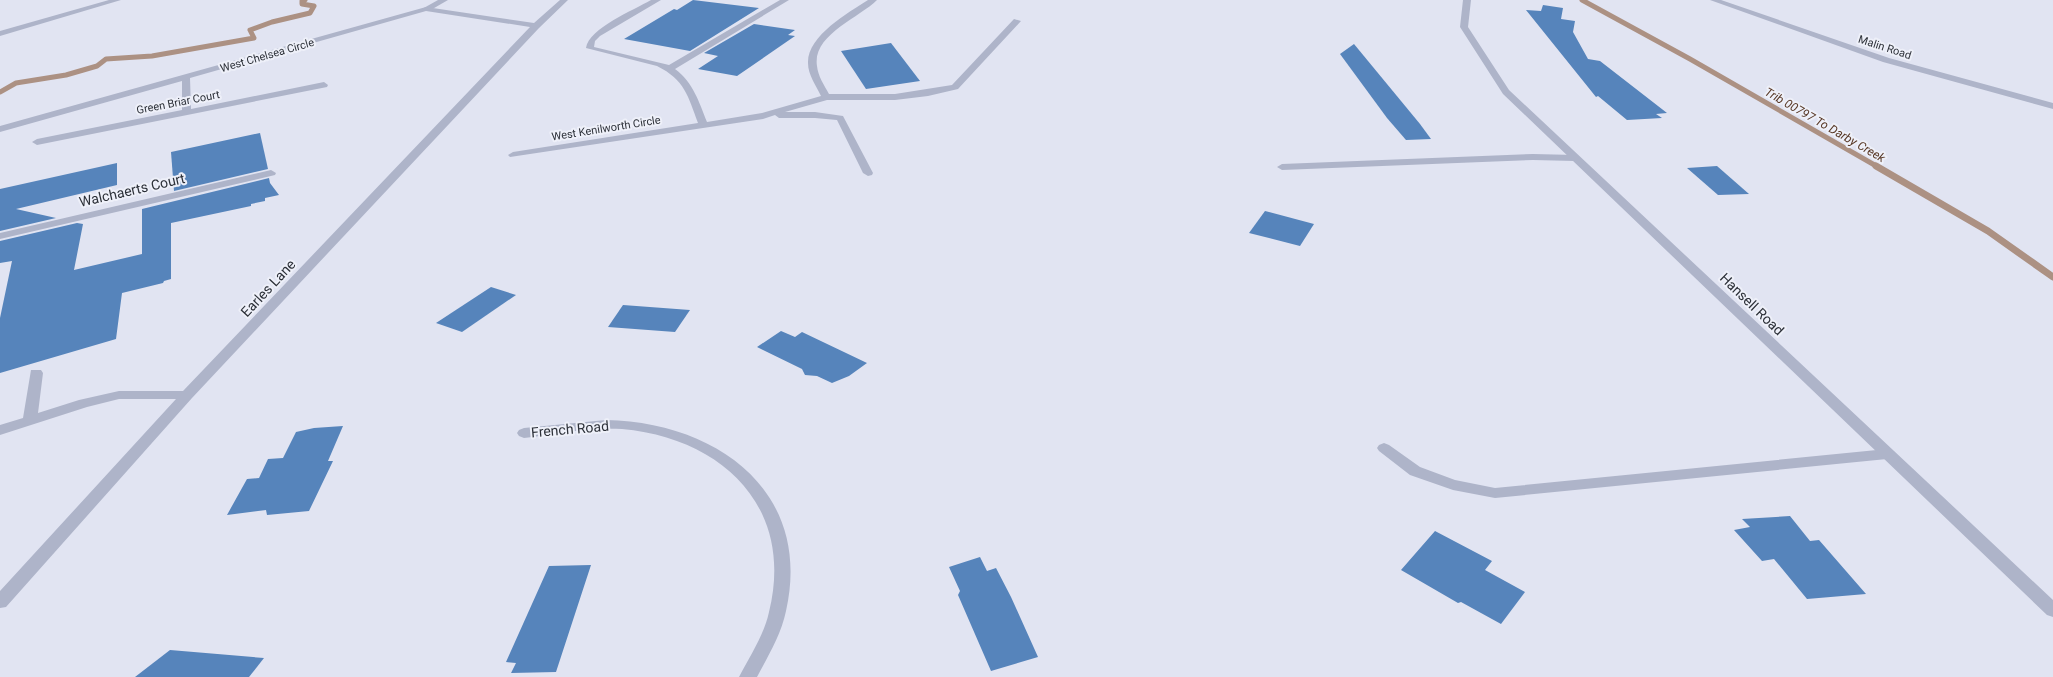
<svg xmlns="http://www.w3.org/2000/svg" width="2053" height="677" viewBox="0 0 2053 677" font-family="Roboto,sans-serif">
<rect width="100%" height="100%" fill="#e1e4f2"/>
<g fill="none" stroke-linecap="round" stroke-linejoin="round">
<g stroke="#ac9183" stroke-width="5">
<polyline points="1582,0 1690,59 1878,167"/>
<polyline points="0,92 16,83 66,75 97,66 106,59 152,56 254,38 250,30 272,22 310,13 314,6 302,4 302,1 305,0"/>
</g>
<polyline stroke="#ac9183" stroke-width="7" points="1876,166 1988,231 2053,277"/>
</g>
<g fill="#5684bb">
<polygon points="693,0 759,8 690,51 624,39 674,9 677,10"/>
<polygon points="1543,5 1563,8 1561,19 1575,21 1573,32 1588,59 1600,61 1667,113 1656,114 1662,118 1627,120 1598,96 1596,97 1526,10 1541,11"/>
<polygon points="754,24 795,30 788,35 795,36 737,76 698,69 718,56 704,53"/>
<polygon points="891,43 920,81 866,89 841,51"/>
<polygon points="1354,44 1420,124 1431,139 1406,140 1387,118 1340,54"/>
<polygon points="260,133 268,169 174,191 171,152"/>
<polygon points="117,163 117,185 16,209 56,218 0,231 0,189"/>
<polygon points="1717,166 1749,194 1718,195 1687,168"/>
<polygon points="269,178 270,183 279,195 265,198 265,201 251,204 251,206 171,223 171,279 164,281 163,283 122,293 116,339 0,373 0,318 12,261 0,263 0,241 77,223 83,224 74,270 142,254 142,209"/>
<polygon points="1265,211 1314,224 1300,246 1249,233"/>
<polygon points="491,287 516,295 462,332 436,323"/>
<polygon points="623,305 690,310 675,332 608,327"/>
<polygon points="781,331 795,337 802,332 867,363 849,376 832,383 817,376 805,375 802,369 757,347"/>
<polygon points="343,426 328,461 333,461 309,511 267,515 266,510 227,515 247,479 259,478 268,459 283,458 296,432 314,428"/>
<polygon points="1790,516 1810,541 1819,540 1866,594 1807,599 1774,559 1762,561 1734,530 1750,527 1742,519"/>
<polygon points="1435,531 1492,561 1485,570 1525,592 1501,624 1461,602 1458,603 1401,570"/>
<polygon points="980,557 987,571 996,568 1011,597 1038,657 991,671 958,595 960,591 949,567"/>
<polygon points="591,565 556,672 511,673 516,663 506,662 549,566"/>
<polygon points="170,650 264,658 249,677 135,677"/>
</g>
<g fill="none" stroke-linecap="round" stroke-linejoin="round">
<g fill="#aeb4c9" fill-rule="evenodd">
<polygon points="438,0 448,0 429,11 422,9"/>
<polygon points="1533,154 1575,155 1580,158 1575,161 1533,160 1282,170 1277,167 1282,164"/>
<polygon points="1384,443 1389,445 1420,467 1455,480 1495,488 1887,449 1892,451 1894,454 1892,457 1887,459 1495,498 1453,490 1410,475 1379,451 1377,448 1379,445"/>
</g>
<g fill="#aeb4c9" fill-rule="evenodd">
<polygon points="109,0 121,0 0,36 0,31"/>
<polygon points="560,0 568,0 539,28 192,398 6,607 0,608 0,591 176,399 119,399 87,407 0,435 0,425 23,418 31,370 41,370 43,373 38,413 79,400 119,391 183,391 530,27 426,11 190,78 191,109 324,82 328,85 327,87 37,145 32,142 37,139 182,110 182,81 0,132 0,126 426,7 534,23"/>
<path d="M651,0H661L600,36L595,41L594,47L669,65L780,0H789L675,69C693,82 699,102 707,122L762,113L821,96C816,85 808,75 808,63C807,36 848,13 868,0H877C859,18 812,35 817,66C818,76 824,85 829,94H895L952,85L1014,19L1021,21L958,89L928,96L895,100H827L785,112H815L843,116L873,173L872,175L868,176L863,173L837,120L815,118H779L775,115L763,119L510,157L508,155L513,152L698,123C688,96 685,80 657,66L586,48C589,28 634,10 651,0Z"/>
<polygon points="1463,0 1471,0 1468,27 1509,90 2053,600 2053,617 2047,615 1503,94 1460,27"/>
<polygon points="1710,0 1721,0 1889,58 2053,103 2053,109 1883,62"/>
<polygon points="271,170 276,173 275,175 0,239 0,233"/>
<path d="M606,420C716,422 813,491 786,611C781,635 768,656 757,677H739C750,656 764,635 769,612C795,507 722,438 622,429C589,427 556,434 524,438L519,436L517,433L519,430L524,428Z"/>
</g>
</g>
<g text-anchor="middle" stroke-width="4" stroke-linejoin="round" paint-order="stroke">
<g font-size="11" fill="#2c3038" stroke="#eef0f9">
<text transform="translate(1885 47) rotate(18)" y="4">Malin Road</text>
<text transform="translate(267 55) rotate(-16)" y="4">West Chelsea Circle</text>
<text transform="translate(178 102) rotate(-11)" y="4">Green Briar Court</text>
<text transform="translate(606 128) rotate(-9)" y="4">West Kenilworth Circle</text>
</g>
<g font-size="12" font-style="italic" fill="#573725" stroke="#eef0f9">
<text transform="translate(1825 125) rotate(30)" y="4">Trib 00797 To Darby Creek</text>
</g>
<g font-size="14" fill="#2c3038" stroke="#eef0f9">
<text transform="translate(132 190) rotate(-13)" y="5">Walchaerts Court</text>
<text transform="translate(268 288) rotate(-47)" y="5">Earles Lane</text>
<text transform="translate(1752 304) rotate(44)" y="5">Hansell Road</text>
<text transform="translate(570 429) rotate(-5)" y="5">French Road</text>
</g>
</g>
</svg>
